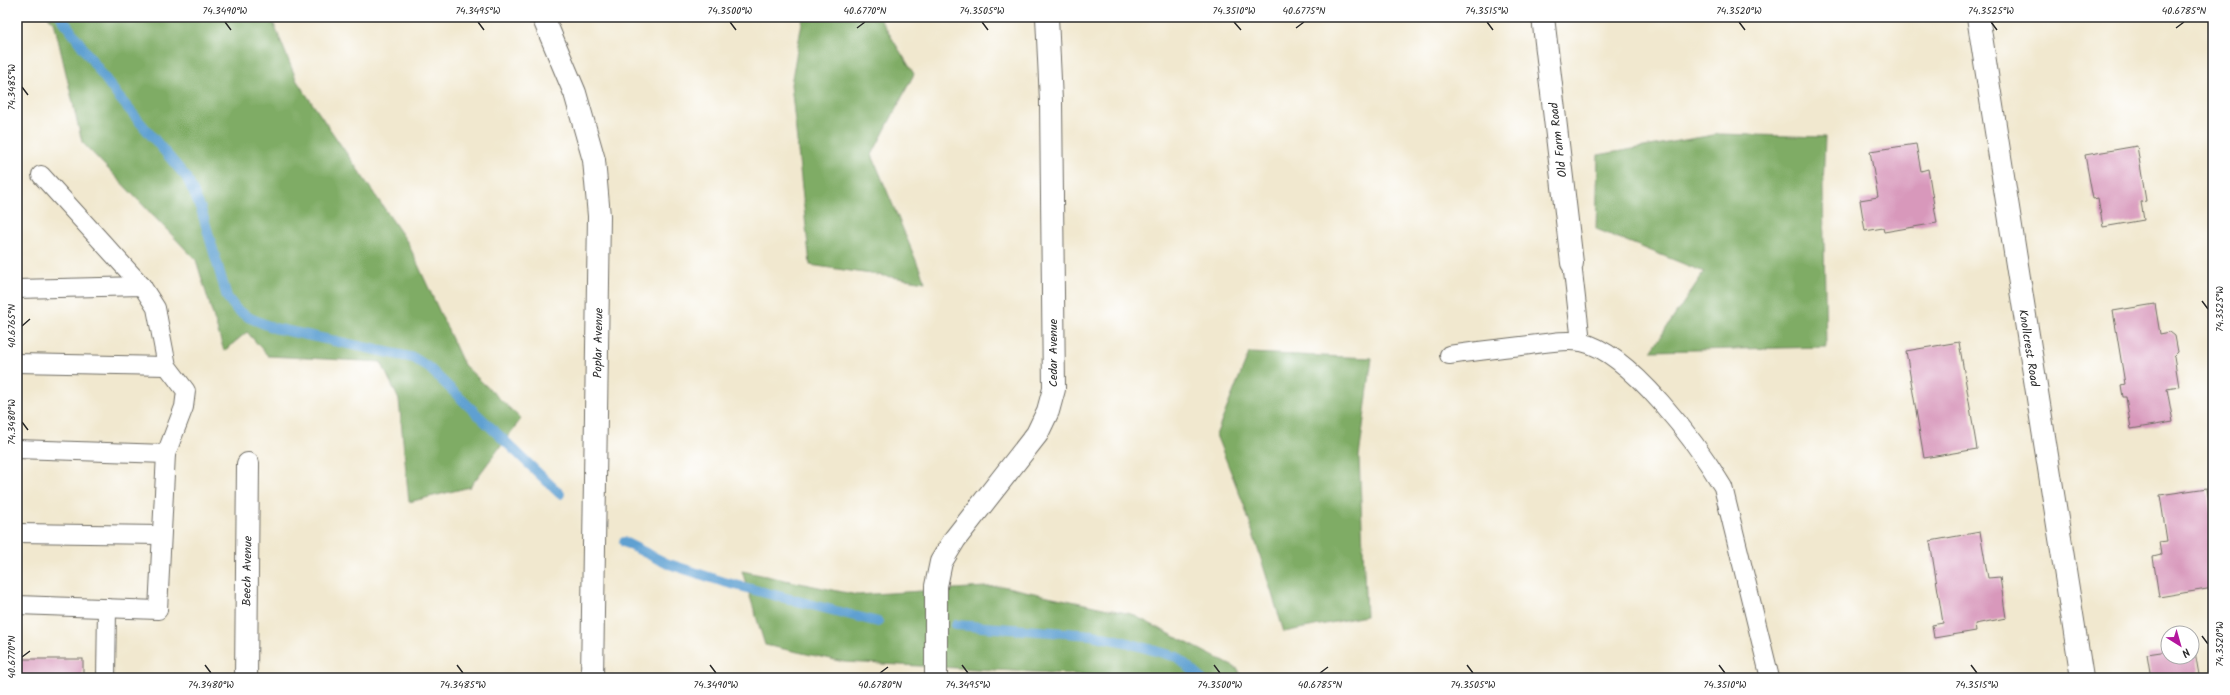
<svg xmlns="http://www.w3.org/2000/svg" width="2230" height="695" viewBox="0 0 2230 695" font-family="Kalam,sans-serif">
<rect width="100%" height="100%" fill="#fff"/>
<filter id="ink" filterUnits="userSpaceOnUse"><feTurbulence type="fractalNoise" baseFrequency=".025" numOctaves="2"/><feDisplacementMap in="SourceGraphic" scale="8" xChannelSelector="R" yChannelSelector="G"/><feConvolveMatrix kernelMatrix="1 2 1 2 8 2 1 2 1" color-interpolation-filters="sRGB"/></filter>
<filter id="wash" filterUnits="userSpaceOnUse"><feTurbulence type="fractalNoise" baseFrequency=".012" numOctaves="4" result="noise"/><feDisplacementMap in="SourceGraphic" scale="16" xChannelSelector="R" yChannelSelector="G"/><feGaussianBlur stdDeviation="0.9" result="paint"/><feColorMatrix in="noise" values="0 0 0 0 0 0 0 0 0 0 0 0 0 0 0 0 0 1.4 0 .05"/><feComposite in="paint" operator="in"/></filter>
<g filter="url(#wash)">
<rect width="100%" height="100%" fill="#f1e8cf"/>
<g fill="#7fac65" stroke="#556c48">
<polygon points="48,17 271,17 297,81 408,243 464,365 521,419 470,487 409,502 399,400 381,362 268,356 247,332 224,351 196,260 82,142 54,22"/>
<polygon points="803,17 879,17 914,74 872,155 925,282 810,265 791,84"/>
<polygon points="1719,134 1825,137 1823,188 1826,347 1651,351 1704,272 1596,229 1598,155"/>
<polygon points="1249,353 1372,358 1359,457 1366,616 1284,632 1244,505 1216,435"/>
<polygon points="742,571 857,595 1002,586 1131,614 1238,669 1242,678 1110,678 1107,676 844,662 765,645"/>
</g>
<g fill="none" stroke-linecap="round" stroke-linejoin="round">
<g stroke="#5ea0d1" stroke-width="10">
<polyline points="61,17 117,95 187,178 201,209 227,297 237,310 250,318 274,328 414,358 428,367 560,494"/>
<polyline points="624,542 666,563 724,582 878,622"/>
<polyline points="956,625 1092,635 1121,641 1177,657 1201,678"/>
</g>
</g>
<g id="blocks">
<g fill="#d898bb">
<polygon points="1916,144 1921,171 1928,169 1937,223 1884,232 1883,228 1865,231 1860,200 1878,197 1870,151"/>
<polygon points="2137,146 2146,201 2141,202 2144,220 2103,227 2098,198 2093,199 2085,155"/>
<polygon points="2155,304 2160,334 2170,332 2175,336 2178,352 2174,356 2179,387 2167,389 2173,422 2131,429 2126,397 2123,397 2121,385 2125,384 2113,311"/>
<polygon points="1959,342 1977,449 1924,458 1906,351"/>
<polygon points="2207,488 2213,526 2213,588 2159,597 2153,557 2161,555 2159,542 2167,541 2160,495"/>
<polygon points="1980,532 1988,578 2000,577 2006,618 1975,624 1976,631 1934,638 1932,625 1943,623 1930,541"/>
<polygon points="2192,646 2194,646 2199,675 2179,678 2151,678 2147,654 2168,651 2168,657 2192,657"/>
<rect x="17" y="659" width="66" height="19"/>
</g>
</g>
</g>
<g filter="url(#ink)">
<use href="#blocks" fill-opacity="0" stroke="#706d64" stroke-width="1"/>
<g fill="none" stroke-linecap="round" stroke-linejoin="round">
<defs>
<g id="lane">
<polyline points="41,175 142,286"/>
<polyline points="1572,263 1581,342"/>
<polyline points="17,289 142,286 156,308 167,366 186,391 184,407 166,454"/>
<path d="M1449,355C1476,351 1503,348 1530,345C1546,343 1565,339 1581,342C1630,352 1698,445 1723,487L1770,678"/>
<polyline points="17,363 167,366"/>
<polyline points="17,449 166,454 158,610 17,605"/>
<polyline points="17,533 161,535"/>
<polyline points="106,678 107,608"/>
</g>
<g id="street">
<polyline points="543,17 575,93 594,160 599,216 592,678"/>
<polyline points="1543,17 1572,263"/>
<polyline points="1978,17 2082,678"/>
<polyline points="246,678 248,464"/>
<polyline points="936,678 936,586 941,562 955,539 1037,434 1048,411 1054,389 1051,101 1047,17"/>
</g>
</defs>
<use href="#lane" stroke="#706d64" stroke-width="20"/>
<use href="#street" stroke="#706d64" stroke-width="24"/>
<use href="#lane" stroke="#fff" stroke-width="18"/>
<use href="#street" stroke="#fff" stroke-width="22"/>
</g>
</g>
<path fill="none" stroke="#2b2b2b" stroke-width="1.5" d="M225,22L231,30M478,22L484,30M730,22L736,30M982,22L988,30M1234,22L1241,30M1487,22L1493,30M1739,22L1745,30M1991,22L1997,30M857,28L865,22M1296,28L1304,22M2176,28L2184,22M22,87L28,95M2202,301L2208,309M22,326L30,319M22,422L28,430M2202,636L2208,644M22,657L30,651M205,665L211,673M457,665L463,673M710,665L716,673M962,665L968,673M1214,665L1220,673M1467,665L1473,673M1719,665L1725,673M1971,665L1977,673M880,673L888,667M1320,673L1328,667"/>
<g text-anchor="middle" stroke-width="4" stroke-linejoin="round" paint-order="stroke">
<g font-size="12" fill="#2b2b2b" stroke="#fff">
<text transform="translate(1558 140) rotate(-97)" y="4">Old Farm Road</text>
<text transform="translate(598 343) rotate(-89)" y="4">Poplar Avenue</text>
<text transform="translate(2029 348) rotate(81)" y="4">Knollcrest Road</text>
<text transform="translate(1053 353) rotate(-90)" y="4">Cedar Avenue</text>
<text transform="translate(247 571) rotate(-89)" y="4">Beech Avenue</text>
</g>
</g>
<rect width="2230" height="695" fill="none" stroke="#fff" stroke-width="44"/>
<g transform="translate(2180 645) rotate(143)"><circle r="19" fill="#ffffff" stroke="#aaaaaa"/>
<path d="M0-3L7 15L0 10L-7 15Z" fill="#b5179e"/>
<text y="-6" font-size="11" font-weight="bold" text-anchor="middle" fill="#2b2b2b">N</text>
</g>
<rect x="22" y="22" width="2186" height="651" fill="none" stroke="#2b2b2b" stroke-width="1.5"/>
<g font-size="10" text-anchor="middle" fill="#2b2b2b">
<text x="225" y="14">74.3490°W</text>
<text x="478" y="14">74.3495°W</text>
<text x="730" y="14">74.3500°W</text>
<text x="865" y="14">40.6770°N</text>
<text x="982" y="14">74.3505°W</text>
<text x="1234" y="14">74.3510°W</text>
<text x="1304" y="14">40.6775°N</text>
<text x="1487" y="14">74.3515°W</text>
<text x="1739" y="14">74.3520°W</text>
<text x="1991" y="14">74.3525°W</text>
<text x="2184" y="14">40.6785°N</text>
<text transform="translate(11 87) rotate(-90)" y="4">74.3485°W</text>
<text transform="translate(2219 309) rotate(-90)" y="4">74.3525°W</text>
<text transform="translate(11 326) rotate(-90)" y="4">40.6765°N</text>
<text transform="translate(11 422) rotate(-90)" y="4">74.3480°W</text>
<text transform="translate(2219 644) rotate(-90)" y="4">74.3520°W</text>
<text transform="translate(11 657) rotate(-90)" y="4">40.6770°N</text>
<text x="211" y="688">74.3480°W</text>
<text x="463" y="688">74.3485°W</text>
<text x="716" y="688">74.3490°W</text>
<text x="880" y="688">40.6780°N</text>
<text x="968" y="688">74.3495°W</text>
<text x="1220" y="688">74.3500°W</text>
<text x="1320" y="688">40.6785°N</text>
<text x="1473" y="688">74.3505°W</text>
<text x="1725" y="688">74.3510°W</text>
<text x="1977" y="688">74.3515°W</text>
</g>
</svg>
